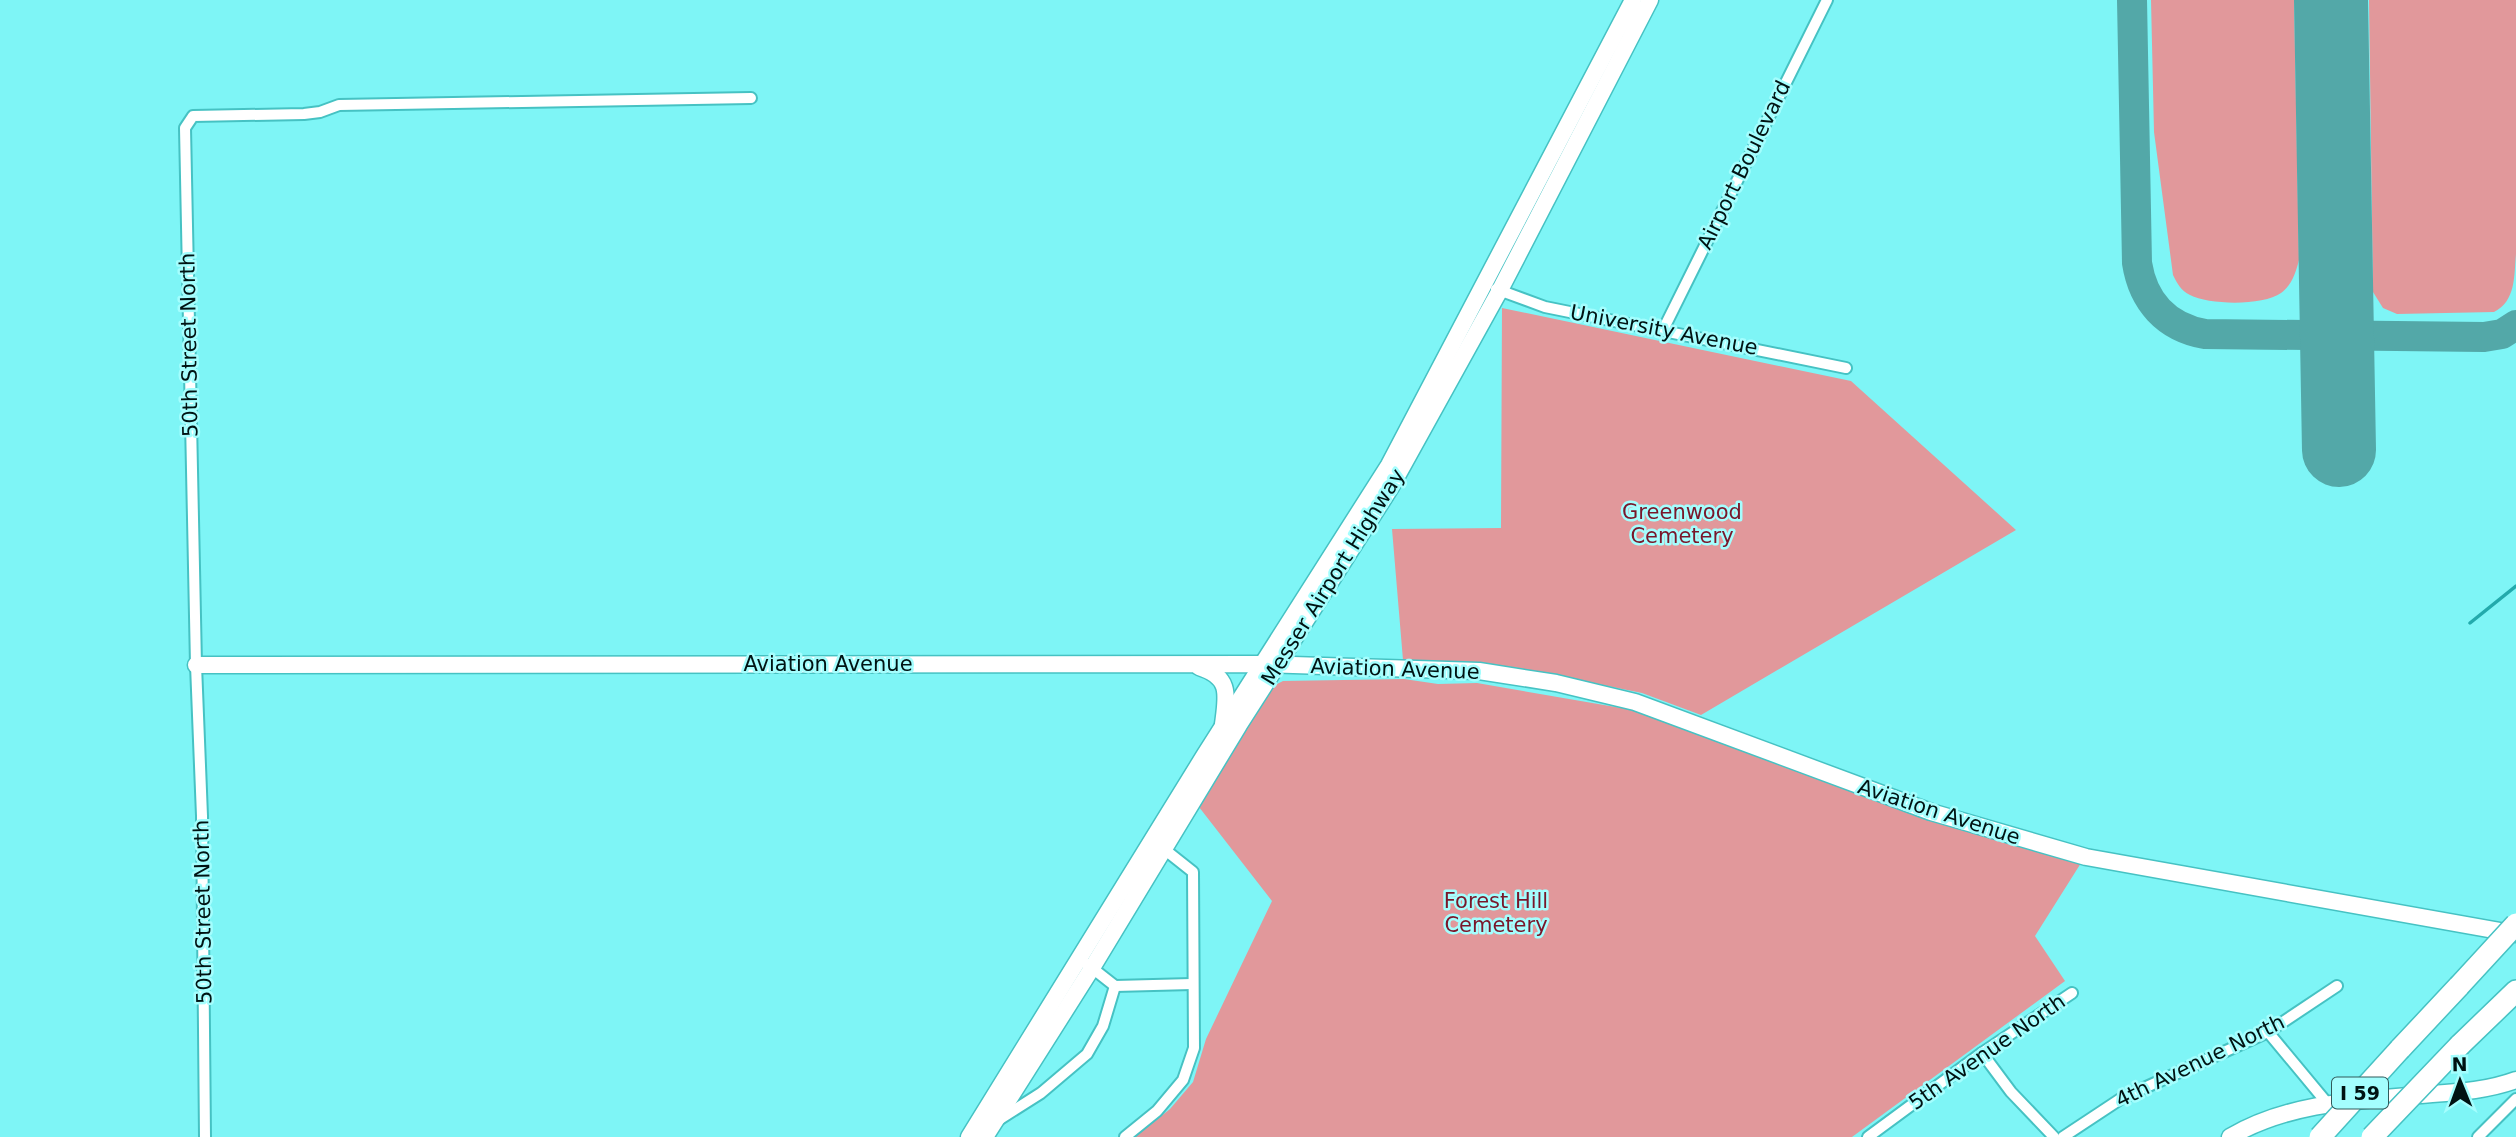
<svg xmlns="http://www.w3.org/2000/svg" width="2516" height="1137" viewBox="0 0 2516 1137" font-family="'DejaVu Sans',sans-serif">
<rect width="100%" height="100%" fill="#7ef5f6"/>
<g fill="#e1989b">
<path d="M2151,0H2294L2299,260C2296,272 2292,285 2281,293C2263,306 2209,305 2190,295C2181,291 2177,283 2173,275L2154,132Z"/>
<path d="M2369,0H2516V254C2514,276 2516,301 2494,312L2397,314L2383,308L2373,292Z"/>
<polygon points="1502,308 1851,381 2016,530 1701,715 1642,693 1519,668 1482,663 1403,660 1392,529 1501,528"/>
<polygon points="1404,679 1438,684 1477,683 1633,710 1695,731 1931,818 2008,844 2081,863 2035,936 2065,981 1852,1137 1135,1137 1170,1109 1193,1082 1206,1039 1272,901 1199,807 1267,689 1283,681"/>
</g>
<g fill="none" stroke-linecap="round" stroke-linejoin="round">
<polyline stroke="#23aaac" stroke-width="3.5" points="2470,623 2516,586"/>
<path stroke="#53a8a8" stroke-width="30" d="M2132,0L2137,263C2143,301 2166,327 2205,334L2484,337L2502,334L2516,325"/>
<polyline stroke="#53a8a8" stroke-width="74" points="2331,0 2339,450"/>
<defs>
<g id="street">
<polyline points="1496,289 1545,307 1846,368"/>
<polyline points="1663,330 1827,0"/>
<polyline points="1087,964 1115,986 1192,984"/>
<polyline points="2268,1032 2327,1103"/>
<polyline points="1982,1053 2011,1092 2054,1137"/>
<polyline points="1000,1119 1041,1093 1087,1054 1103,1026 1115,986"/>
<polyline points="205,1137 202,816 196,665 185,128 193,116 304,114 320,112 339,105 751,98"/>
<polyline points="1125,1137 1157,1111 1183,1080 1194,1048 1193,872 1164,849"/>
<polyline points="1868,1137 1982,1053 2072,993"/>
<polyline points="2063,1137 2122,1098 2268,1032 2337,986"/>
<polyline points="2478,1137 2516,1099"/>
</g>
<g id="secondary">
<polyline points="196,665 1263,664 1479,671 1556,683 1635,702 1931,812 2086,857 2516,934"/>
<path d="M1199,667C1231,677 1227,694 1223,724"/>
<polyline points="969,1137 1204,756 1389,465 1633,0"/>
<polyline points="985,1137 1092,968 1239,725 1391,487 1500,290 1650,0"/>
<path d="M2230,1137C2291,1101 2364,1100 2432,1094C2461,1092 2489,1090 2516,1080"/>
</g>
<g id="highway">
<polyline points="2460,1045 2516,991"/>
<polyline points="2400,1049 2459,986"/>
</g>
</defs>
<use href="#street" stroke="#46c2c3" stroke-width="14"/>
<use href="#secondary" stroke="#46c2c3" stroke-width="19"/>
<use href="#highway" stroke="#46c2c3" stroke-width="24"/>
<use href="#street" stroke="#fff" stroke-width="10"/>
<use href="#secondary" stroke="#fff" stroke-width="16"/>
<use href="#highway" stroke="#fff" stroke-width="21"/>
<defs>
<g id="highway-bridge">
<polyline points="2459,986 2516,924"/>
<polyline points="2320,1137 2400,1049"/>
<polyline points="2372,1137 2460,1045"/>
</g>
</defs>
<use href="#highway-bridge" stroke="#46c2c3" stroke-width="24" stroke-linecap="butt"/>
<use href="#highway-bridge" stroke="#fff" stroke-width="21"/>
</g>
<g text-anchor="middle" stroke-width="5" stroke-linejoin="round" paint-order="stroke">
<rect fill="#a4fefe" stroke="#315a5a" stroke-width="2" x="2332" y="1077.5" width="56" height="31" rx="5"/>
<g font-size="19" font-weight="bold" fill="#001313">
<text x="2360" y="1100">I 59</text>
</g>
<g font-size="21" fill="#001313" stroke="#a4fefe">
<text transform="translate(1744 165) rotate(-64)" y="7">Airport Boulevard</text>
<text transform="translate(1664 330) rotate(11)" y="7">University Avenue</text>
<text transform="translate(189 345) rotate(-91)" y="7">50th Street North</text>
<text transform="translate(1333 577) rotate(-58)" y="7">Messer Airport Highway</text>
<text x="828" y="671">Aviation Avenue</text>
<text transform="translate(1395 669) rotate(2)" y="7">Aviation Avenue</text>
<text transform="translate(1939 812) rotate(18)" y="7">Aviation Avenue</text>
<text transform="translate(203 912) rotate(-91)" y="7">50th Street North</text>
<text transform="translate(1987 1052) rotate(-35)" y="7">5th Avenue North</text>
<text transform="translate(2200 1061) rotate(-26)" y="7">4th Avenue North</text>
</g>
<g font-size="21" fill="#79172a" stroke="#a4fefe">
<text x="1682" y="519">Greenwood<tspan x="1682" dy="24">Cemetery</tspan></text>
<text x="1496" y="908">Forest Hill<tspan x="1496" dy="24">Cemetery</tspan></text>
</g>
</g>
<g transform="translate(2460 1081) rotate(359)" stroke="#a4fefe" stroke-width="5" paint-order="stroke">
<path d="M0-5L12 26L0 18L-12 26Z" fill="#001313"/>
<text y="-10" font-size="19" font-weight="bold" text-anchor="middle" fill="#001313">N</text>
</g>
</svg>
